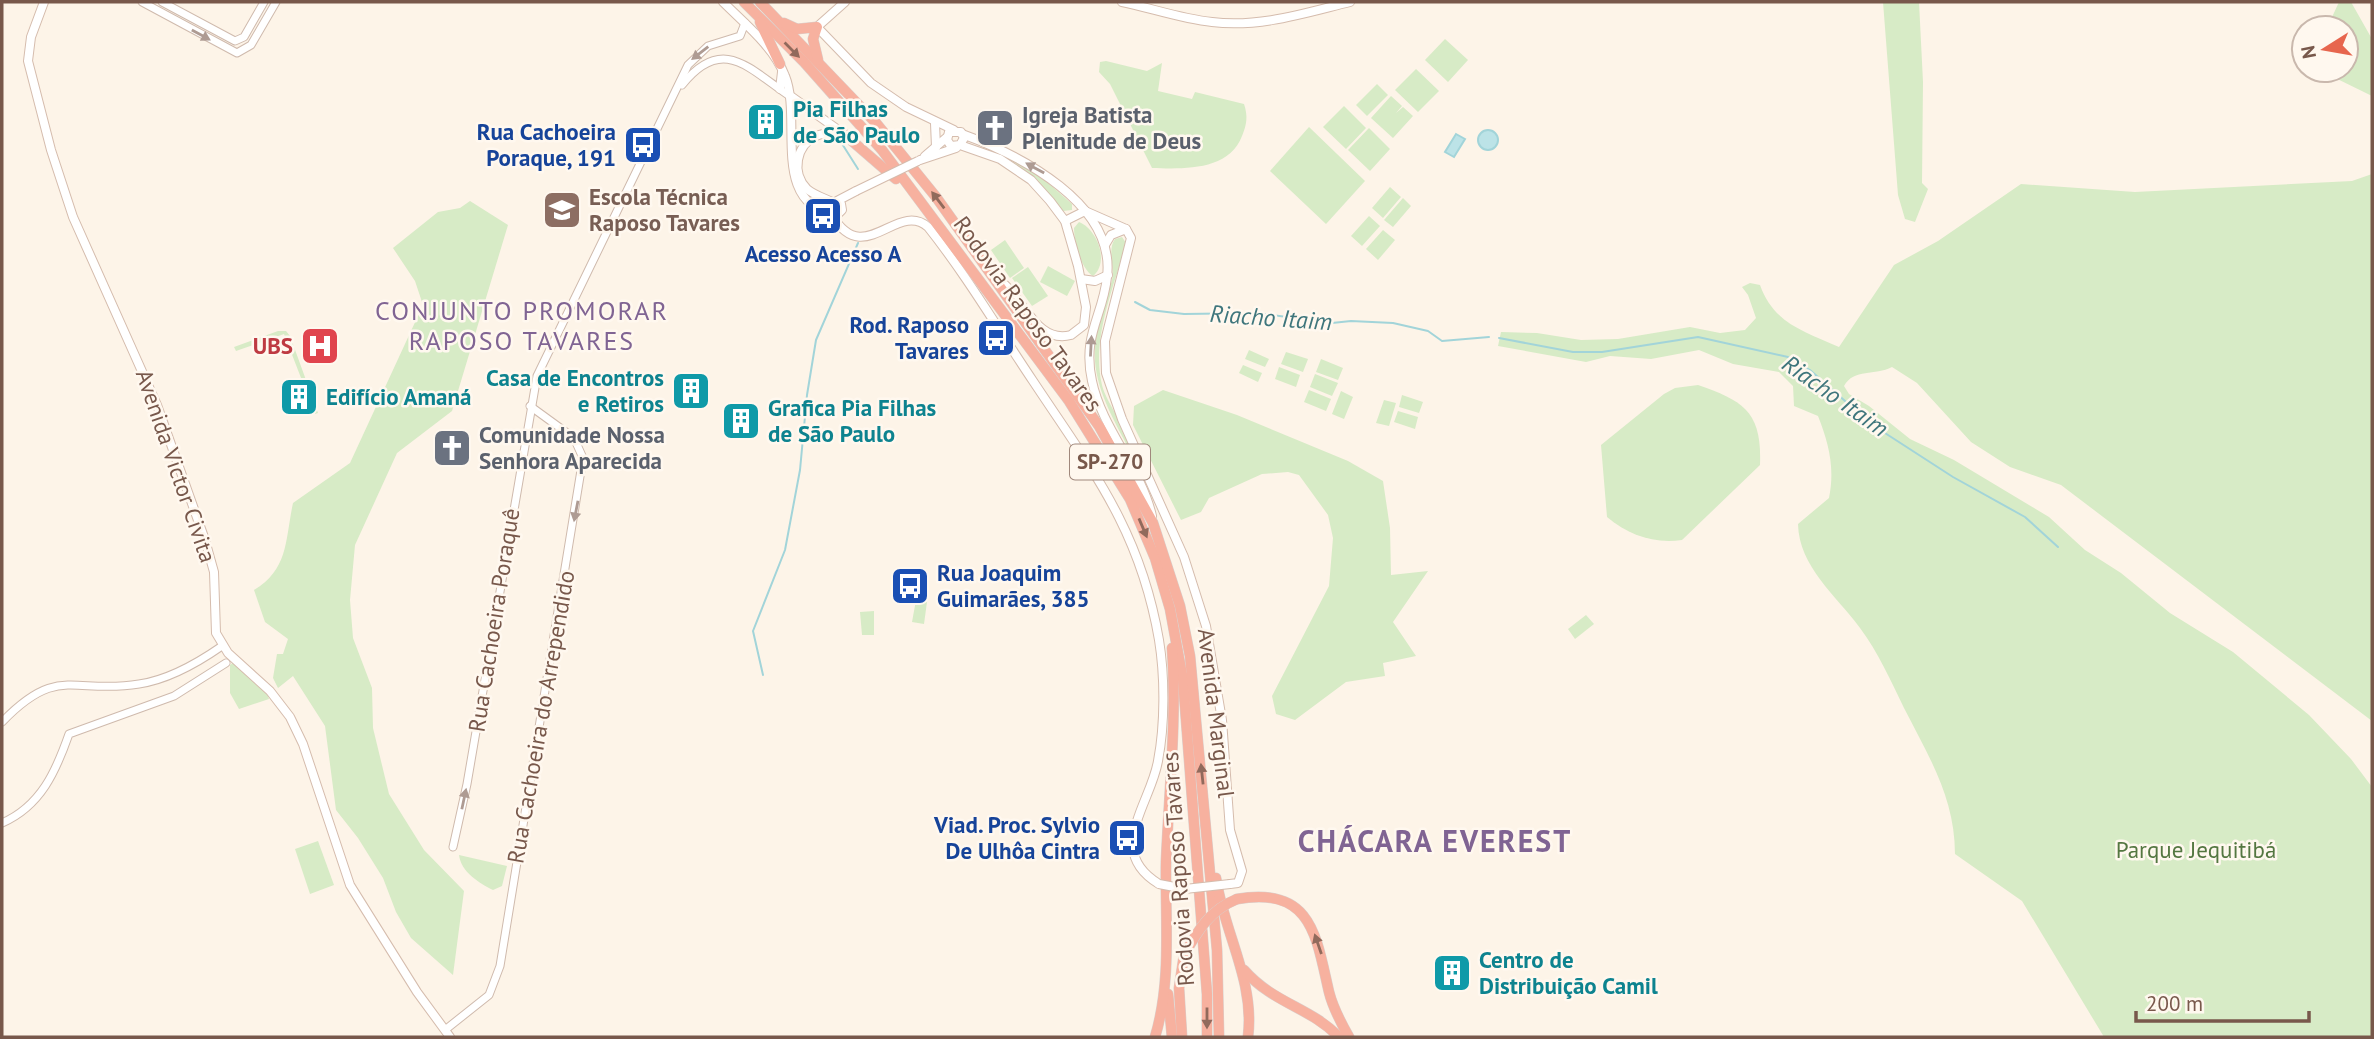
<svg xmlns="http://www.w3.org/2000/svg" width="2374" height="1039" viewBox="0 0 2374 1039" font-family="'PT Sans',sans-serif">
<rect width="100%" height="100%" fill="#fdf4e8"/>
<g fill="#d7ebc6">
<polygon points="1883,2 1919,2 1923,82 1922,183 1928,189 1915,222 1905,219 1898,195"/>
<polygon points="2339,2 2351,2 2372,39 2372,96 2319,70 2346,70 2346,28 2327,28"/>
<polygon points="1445,39 1468,60 1448,82 1425,60"/>
<path d="M1106,61L1147,71L1162,63L1158,91L1192,99L1195,92L1244,104C1248,116 1247,124 1242,136C1229,171 1183,169 1152,168L1110,84L1099,72L1100,62Z"/>
<polygon points="1416,69 1439,91 1418,112 1395,90"/>
<polygon points="1377,84 1388,95 1367,116 1356,105"/>
<polygon points="1391,96 1402,106 1396,113 1403,107 1413,116 1393,138 1371,118"/>
<polygon points="1344,106 1366,128 1346,149 1323,127"/>
<polygon points="1309,127 1365,181 1326,224 1270,171"/>
<polygon points="1369,128 1390,149 1370,171 1348,150"/>
<path d="M1001,155C1026,162 1052,186 1072,204V210L1063,211L1044,188Z"/>
<path d="M2372,174V721L2061,485L2010,467L1971,442L1917,383L1892,367C1875,376 1854,368 1844,386L1849,394L1869,406L1910,439L1954,460L2049,517L2085,550L2121,573L2170,613L2233,652L2309,715L2351,759L2372,787V1037H2104L2022,901L1955,854C1955,798 1929,757 1904,708C1891,681 1878,652 1860,628C1836,595 1799,567 1798,524L1829,498C1835,468 1829,444 1818,416L1794,406L1793,386L1779,372L1733,364L1699,350L1651,359L1610,356L1586,362L1498,346L1501,332L1537,333L1581,340L1618,339L1690,327L1720,333L1745,330L1756,318L1748,295L1742,287L1750,283L1760,285C1774,324 1804,331 1839,347L1894,265L1938,241L2021,184L2135,192L2352,181Z"/>
<polygon points="1390,187 1401,197 1383,218 1372,208"/>
<polygon points="1403,198 1411,206 1393,227 1384,220"/>
<path d="M470,201L508,225L452,411L397,453L355,545L350,600L353,638L372,688L373,728L389,794L424,850L464,891L453,975L411,938L396,912L383,878L358,838L336,810L325,726L293,676L278,688L273,678L277,654H283L288,639L265,622L254,590C289,569 285,540 293,503L350,463L423,305L415,281L393,248L438,212L460,208Z"/>
<polygon points="1369,216 1380,226 1362,246 1351,236"/>
<path d="M1079,222C1097,229 1110,262 1093,276C1081,269 1074,242 1074,228Z"/>
<polygon points="1383,230 1395,240 1378,260 1366,249"/>
<path d="M1122,237L1126,243C1114,288 1091,338 1102,385C1107,406 1132,433 1131,453C1111,414 1087,377 1097,332C1101,314 1108,297 1112,280C1115,266 1107,250 1115,239Z"/>
<polygon points="1005,240 1024,268 1010,278 991,250"/>
<polygon points="1048,266 1075,281 1067,296 1040,282"/>
<polygon points="1028,267 1048,296 1032,306 1012,278"/>
<polygon points="278,331 286,331 290,336 318,413 315,414 284,334 236,351 234,347"/>
<polygon points="1249,350 1269,359 1265,367 1245,359"/>
<polygon points="1286,352 1308,359 1303,372 1281,364"/>
<polygon points="1321,359 1343,368 1338,380 1316,372"/>
<polygon points="1243,365 1262,373 1258,382 1239,373"/>
<polygon points="1279,367 1300,375 1296,387 1275,379"/>
<polygon points="1315,374 1338,383 1332,396 1310,387"/>
<path d="M1698,385C1744,401 1762,412 1760,465L1682,540C1653,544 1629,535 1607,517L1601,445L1664,394L1675,388Z"/>
<polygon points="1163,390 1237,415 1348,461 1383,481 1390,528 1391,575 1428,571 1393,622 1416,656 1383,663 1385,676 1346,682 1295,720 1276,714 1272,696 1329,586 1333,538 1328,515 1299,475 1288,472 1262,474 1209,498 1201,512 1181,520 1133,425 1134,406"/>
<polygon points="1309,390 1331,399 1326,411 1304,402"/>
<polygon points="1341,391 1353,397 1344,419 1332,414"/>
<polygon points="1402,395 1423,402 1419,413 1399,407"/>
<polygon points="1384,400 1396,403 1389,426 1376,423"/>
<polygon points="1398,411 1418,417 1415,429 1394,422"/>
<polygon points="916,600 927,602 924,624 912,622"/>
<polygon points="874,611 874,635 862,635 860,612"/>
<polygon points="1586,615 1594,624 1575,639 1568,629"/>
<polygon points="234,662 267,693 269,699 239,709 230,693 230,665"/>
<polygon points="318,841 334,885 310,894 295,849"/>
<path d="M459,855L507,866L502,886L493,890C479,883 461,872 459,855Z"/>
</g>
<g fill="#bce3e7" stroke="#a2d4d9" stroke-width="2">
<circle cx="1488" cy="140" r="10"/>
<polygon points="1456,134 1465,139 1454,157 1445,152"/>
</g>
<g fill="none" stroke-linecap="round" stroke-linejoin="round">
<g stroke="#a2d4d9" stroke-width="2">
<polyline points="839,139 858,169"/>
<polyline points="1135,302 1150,310 1184,314 1257,313 1332,323 1351,321 1393,323 1428,331 1442,341 1489,337"/>
<polyline points="1499,338 1573,352 1602,352 1698,337 1788,357 1810,370 1871,424 1953,477 2025,517 2058,547"/>
<polyline points="763,675 753,631 785,550 800,470 807,395 816,340 858,243"/>
</g>
<defs>
<g id="tertiary">
<polyline points="142,2 237,53 251,45 276,2"/>
<polyline points="162,2 235,41 244,37 264,2"/>
<path d="M682,85C723,34 749,69 791,97"/>
<path d="M2,722C59,663 74,695 139,684C167,680 199,662 222,646"/>
<path d="M2,823C41,806 56,771 69,734L174,696L226,663"/>
<polyline points="453,847 467,784 537,376 688,65 708,46 740,36 745,23"/>
<polyline points="445,1030 489,995 500,966 583,458 574,438 530,406"/>
</g>
<g id="secondary">
<polyline points="44,2 31,37 28,61 51,150 73,217 157,405 205,540 214,572 216,633 228,653 270,691 290,717 303,744 350,885 417,992 450,1037"/>
<path d="M723,2C745,24 774,47 785,76C803,120 769,205 837,215L842,210L841,204L830,203V213"/>
<polyline points="845,2 817,27 871,83 906,107 954,130"/>
<path d="M1122,2C1151,8 1182,19 1212,22C1259,28 1305,13 1350,2"/>
<polyline points="780,89 782,72"/>
<polyline points="792,97 844,134"/>
<polyline points="935,123 936,147"/>
<path d="M962,134C1020,155 1116,204 1107,277C1103,316 1082,335 1092,381C1102,429 1141,468 1152,516"/>
<path d="M960,145L964,138L961,132H949L947,140L951,146L960,145L1000,159L1031,180L1050,201L1065,221L1078,266L1086,307L1084,325L1071,335C1033,345 1023,291 994,277"/>
<polyline points="925,156 946,138"/>
<polyline points="920,160 956,148"/>
<polyline points="837,201 856,191"/>
<path d="M832,202C824,198 814,195 807,189C791,173 796,145 816,136C825,132 835,133 844,134"/>
<polyline points="1085,211 1126,229 1131,238 1105,341 1106,373 1122,419 1184,557 1206,626 1222,720 1230,830 1242,871 1238,883 1230,884"/>
<path d="M832,215C864,270 897,200 928,227C967,276 998,329 1033,381C1092,470 1140,529 1159,640C1165,677 1165,724 1158,761C1153,790 1132,818 1133,847C1134,865 1146,876 1159,884"/>
<polyline points="1065,221 1085,211"/>
<polyline points="1105,245 1111,235 1126,229"/>
<polyline points="1081,279 1095,281 1108,275"/>
</g>
<g id="motorway">
<polyline points="744,2 804,62 882,150 1069,401 1130,499 1155,558 1170,609 1183,680 1207,994 1207,1037"/>
<polyline points="760,2 876,123 936,197 1099,426 1153,523 1180,606 1190,656 1217,950 1219,1037"/>
<polyline points="760,22 780,64"/>
<polyline points="784,23 797,29 817,27 813,39 818,60"/>
<polyline points="844,134 896,179"/>
<path d="M1216,878C1224,933 1255,981 1248,1037"/>
<path d="M1237,899C1312,886 1316,936 1329,992C1333,1008 1341,1023 1349,1037"/>
<path d="M1244,970C1274,1004 1310,1007 1339,1037"/>
<polyline points="1168,994 1172,1037"/>
<path d="M1155,1037C1172,981 1165,919 1166,862C1169,791 1177,719 1172,648"/>
<polyline points="1182,1037 1179,988 1184,955"/>
</g>
</defs>
<use href="#tertiary" stroke="#cfbaad" stroke-width="9"/>
<use href="#secondary" stroke="#d5bcad" stroke-width="10"/>
<use href="#motorway" stroke="#d9d0cd" stroke-width="11"/>
<use href="#tertiary" stroke="#fff" stroke-width="7"/>
<use href="#secondary" stroke="#fff" stroke-width="8"/>
<use href="#motorway" stroke="#f7b19f" stroke-width="10"/>
<defs>
<g id="secondary-bridge">
<polyline points="856,191 918,161"/>
<polyline points="1159,884 1185,889 1230,884"/>
</g>
<path id="motorway-bridge" d="M1184,955C1198,930 1210,910 1237,899"/>
</defs>
<use href="#secondary-bridge" stroke="#d5bcad" stroke-width="10" stroke-linecap="butt"/>
<use href="#motorway-bridge" stroke="#d9d0cd" stroke-width="11" stroke-linecap="butt"/>
<use href="#secondary-bridge" stroke="#fff" stroke-width="8"/>
<use href="#motorway-bridge" stroke="#f7b19f" stroke-width="10"/>
</g>
<defs><path id="oneway-solid" d="M-6-.8H1V-3.2L6.5 0L1 3.2V.8H-6Z" transform="scale(1.75)"/></defs>
<g fill="#ae9b93">
<use href="#oneway-solid" transform="translate(201 35) rotate(29)"/>
<use href="#oneway-solid" transform="translate(700 53) rotate(142)"/>
<use href="#oneway-solid" transform="translate(1035 168) rotate(-151)"/>
<use href="#oneway-solid" transform="translate(1091 346) rotate(-87)"/>
<use href="#oneway-solid" transform="translate(576 511) rotate(101)"/>
<use href="#oneway-solid" transform="translate(464 799) rotate(-78)"/>
</g>
<g fill="#916a5c">
<use href="#oneway-solid" transform="translate(792 50) rotate(45)"/>
<use href="#oneway-solid" transform="translate(938 200) rotate(-127)"/>
<use href="#oneway-solid" transform="translate(1143 528) rotate(67)"/>
<use href="#oneway-solid" transform="translate(1202 774) rotate(-96)"/>
<use href="#oneway-solid" transform="translate(1318 944) rotate(-109)"/>
<use href="#oneway-solid" transform="translate(1207 1018) rotate(90)"/>
</g>
<defs>
<symbol id="building-square" viewBox="-11 -11 22 22"><rect x="-9" y="-9" width="18" height="18" rx="4" fill="#0f9aa8" stroke="#fff8ef"/><path d="M-4-6H4V6H1V3H-1V6H-4ZM-2.5-4.3h1.7v1.8h-1.7ZM.8-4.3h1.7v1.8H.8ZM-2.5-1h1.7V.8h-1.7ZM.8-1h1.7V.8H.8Z" fill="#fff"/></symbol>
<symbol id="church-square" viewBox="-11 -11 22 22"><rect x="-9" y="-9" width="18" height="18" rx="4" fill="#6b7280" stroke="#fff8ef"/><path d="M-1.2-6h2.4v3.5h3.3v2.4h-3.3V6h-2.4V-.1h-3.3v-2.4h3.3Z" fill="#fff"/></symbol>
<symbol id="bus-square" viewBox="-11 -11 22 22"><rect x="-9" y="-9" width="18" height="18" rx="4" fill="#1a4fb4" stroke="#fff8ef"/><path d="M-5-6H5V4H4V6H2V4H-2V6H-4V4H-5ZM-3.5-4V0h7V-4ZM-3.5 1.2v1.5H-2V1.2ZM2 1.2v1.5H3.5V1.2Z" fill="#fff"/></symbol>
<symbol id="school-square" viewBox="-11 -11 22 22"><rect x="-9" y="-9" width="18" height="18" rx="4" fill="#8d6e63" stroke="#fff8ef"/><path d="M0-5L7-2L0 1L-7-2ZM-4 1L0 2.5L4 1V4Q0 6-4 4Z" fill="#fff"/></symbol>
<symbol id="hospital-square" viewBox="-11 -11 22 22"><rect x="-9" y="-9" width="18" height="18" rx="4" fill="#e0444e" stroke="#fff8ef"/><path d="M-5-5h3v3.5h4V-5h3V5h-3V1.5h-4V5h-3Z" fill="#fff"/></symbol>
</defs>
<g fill-rule="evenodd">
<use href="#building-square" x="744" y="100" width="44" height="44"/>
<use href="#church-square" x="973" y="106" width="44" height="44"/>
<use href="#bus-square" x="621" y="123" width="44" height="44"/>
<use href="#school-square" x="540" y="188" width="44" height="44"/>
<use href="#bus-square" x="801" y="194" width="44" height="44"/>
<use href="#bus-square" x="974" y="316" width="44" height="44"/>
<use href="#hospital-square" x="298" y="324" width="44" height="44"/>
<use href="#building-square" x="669" y="369" width="44" height="44"/>
<use href="#building-square" x="277" y="375" width="44" height="44"/>
<use href="#building-square" x="719" y="399" width="44" height="44"/>
<use href="#church-square" x="430" y="426" width="44" height="44"/>
<use href="#bus-square" x="888" y="564" width="44" height="44"/>
<use href="#bus-square" x="1105" y="816" width="44" height="44"/>
<use href="#building-square" x="1430" y="951" width="44" height="44"/>
</g>
<g text-anchor="middle" stroke-width="5" stroke-linejoin="round" paint-order="stroke">
<rect fill="#fff8ef" stroke="#a0887c" stroke-width="2" x="1070" y="444.5" width="80" height="35" rx="5"/>
<g font-size="21" font-weight="bold" fill="#78584b">
<text x="1110" y="469">SP-270</text>
</g>
<g font-size="23" font-weight="bold" fill="#0d838f" stroke="#fff8ef" text-anchor="start">
<text x="793" y="117">Pia Filhas<tspan x="793" dy="26">de São Paulo</tspan></text>
<text x="664" y="386" text-anchor="end">Casa de Encontros<tspan x="664" dy="26">e Retiros</tspan></text>
<text x="326" y="405">Edifício Amaná</text>
<text x="768" y="416">Grafica Pia Filhas<tspan x="768" dy="26">de São Paulo</tspan></text>
<text x="1479" y="968">Centro de<tspan x="1479" dy="26">Distribuição Camil</tspan></text>
</g>
<g font-size="23" font-weight="bold" fill="#5b616d" stroke="#fff8ef" text-anchor="start">
<text x="1022" y="123">Igreja Batista<tspan x="1022" dy="26">Plenitude de Deus</tspan></text>
<text x="479" y="443">Comunidade Nossa<tspan x="479" dy="26">Senhora Aparecida</tspan></text>
</g>
<g font-size="23" font-weight="bold" fill="#164399" stroke="#fff8ef" text-anchor="end">
<text x="616" y="140">Rua Cachoeira<tspan x="616" dy="26">Poraque, 191</tspan></text>
<text x="823" y="262" text-anchor="middle">Acesso Acesso A</text>
<text x="969" y="333">Rod. Raposo<tspan x="969" dy="26">Tavares</tspan></text>
<text x="937" y="581" text-anchor="start">Rua Joaquim<tspan x="937" dy="26">Guimarães, 385</tspan></text>
<text x="1100" y="833">Viad. Proc. Sylvio<tspan x="1100" dy="26">De Ulhôa Cintra</tspan></text>
</g>
<g font-size="23" font-weight="bold" fill="#785e54" stroke="#fff8ef" text-anchor="start">
<text x="589" y="205">Escola Técnica<tspan x="589" dy="26">Raposo Tavares</tspan></text>
</g>
<g font-size="23" fill="#78584b" stroke="#fff8ef">
<text transform="translate(1028 314) rotate(54)" y="8">Rodovia Raposo Tavares</text>
<text transform="translate(176 466) rotate(71)" y="8">Avenida Victor Civita</text>
<text transform="translate(494 620) rotate(-81)" y="8">Rua Cachoeira Poraquê</text>
<text transform="translate(1216 713) rotate(83)" y="8">Avenida Marginal</text>
<text transform="translate(541 717) rotate(-80)" y="8">Rua Cachoeira do Arrependido</text>
<text transform="translate(1178 869) rotate(-94)" y="8">Rodovia Raposo Tavares</text>
</g>
<g font-size="23" font-weight="bold" fill="#be3a42" stroke="#fff8ef" text-anchor="end">
<text x="293" y="354">UBS</text>
</g>
<g font-size="23" fill="#547741" stroke="#fff8ef">
<text x="2196" y="858">Parque Jequitibá</text>
</g>
<g font-size="24" font-style="italic" fill="#3f767c" stroke="#fff8ef">
<text transform="translate(1271 318) rotate(4)" y="8">Riacho Itaim</text>
<text transform="translate(1835 396) rotate(35)" y="8">Riacho Itaim</text>
</g>
<g font-size="26" letter-spacing="2" fill="#806493" stroke="#fff8ef">
<text x="522" y="320">CONJUNTO PROMORAR<tspan x="522" dy="30">RAPOSO TAVARES</tspan></text>
</g>
<g font-size="30" font-weight="bold" letter-spacing="2" fill="#806493" stroke="#fff8ef">
<text x="1435" y="852">CHÁCARA EVEREST</text>
</g>
</g>
<rect width="2374" height="1039" fill="none" stroke="#78584b" stroke-width="7"/>
<g transform="translate(2325 49) rotate(259)"><circle r="33" fill="#fff8ef" stroke="#c9b8ad" stroke-width="2"/>
<path d="M0-5L12 26L0 18L-12 26Z" fill="#e7664e"/>
<text y="-10" font-size="19" font-weight="bold" text-anchor="middle" fill="#78584b">N</text>
</g>
<path d="M2136 1011v10h173v-10" fill="none" stroke="#78584b" stroke-width="3.5"/>
<text x="2146" y="1011" font-size="21" fill="#78584b" stroke="#fff8ef" stroke-width="5" paint-order="stroke">200 m</text>
</svg>
